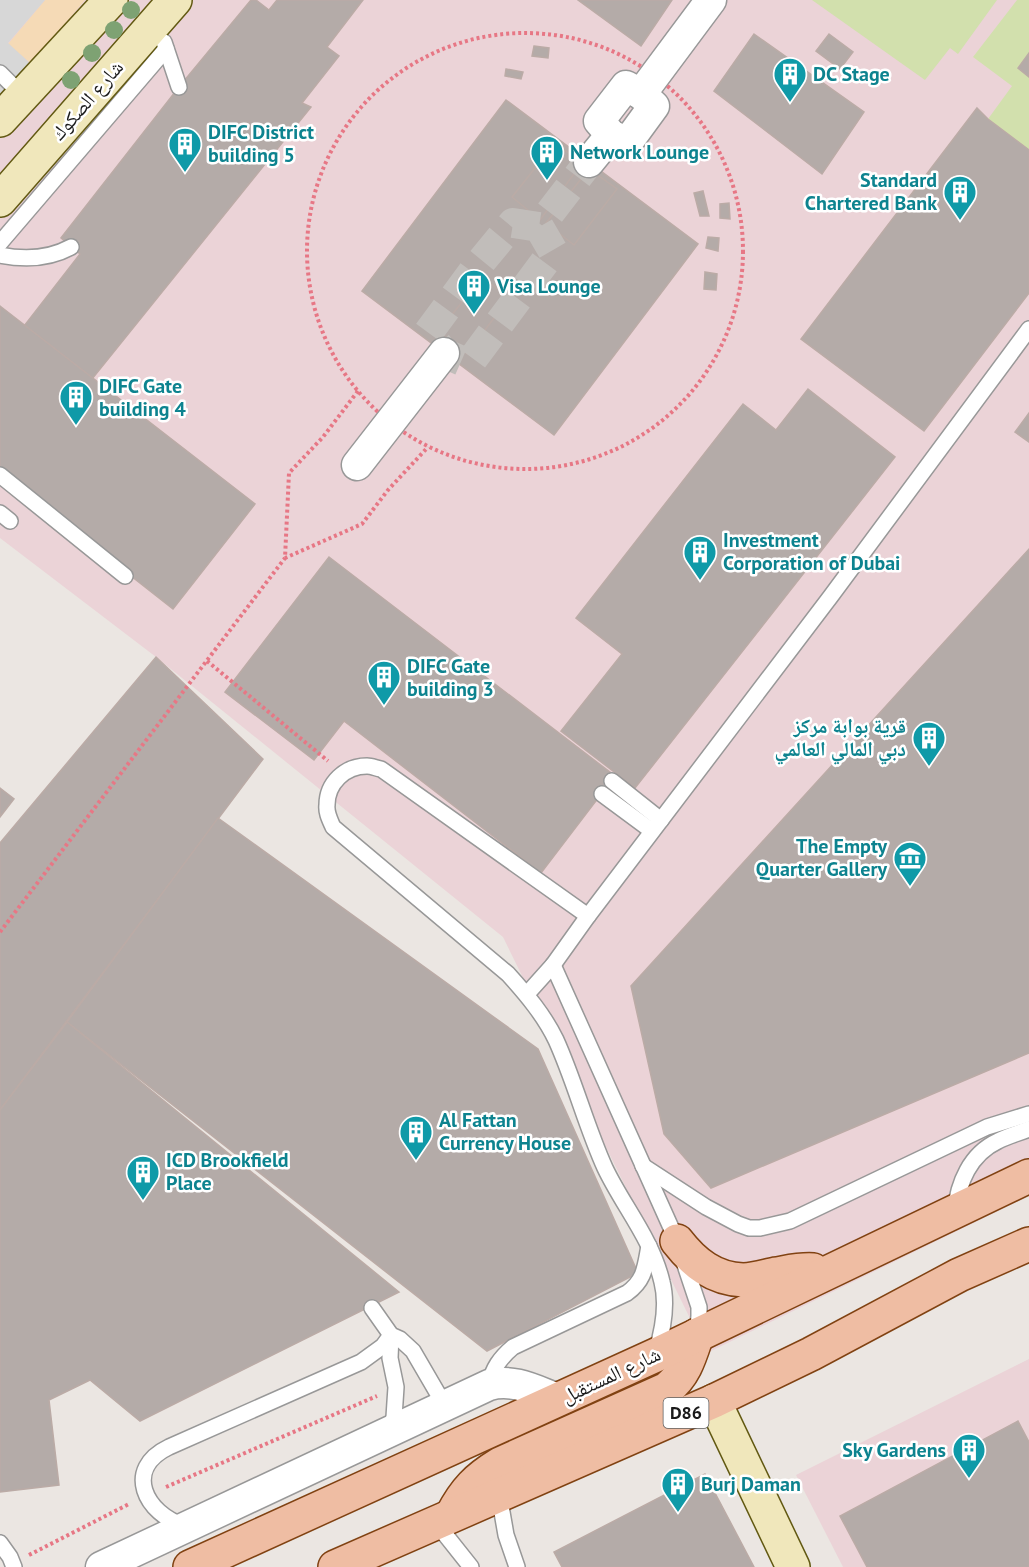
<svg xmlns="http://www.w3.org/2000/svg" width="1029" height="1567" viewBox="0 0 1029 1567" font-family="'PT Sans','Noto Naskh Arabic',sans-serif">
<rect width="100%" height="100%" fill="#ebe6e2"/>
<g fill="#ebd3d7">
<polygon points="0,0 1029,0 1029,1196 707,1353 503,937 156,657 0,538"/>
<polygon points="1029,1359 1029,1567 843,1567 796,1475"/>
</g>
<g fill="#d2e0ad">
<polygon points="812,0 997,0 958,54 950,48 925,80"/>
<polygon points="1017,0 1029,0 1029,150 988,119 1012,86 973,57"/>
</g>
<polygon fill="#f5dab6" points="45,0 85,0 31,64 8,44"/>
<polygon fill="#d7d7d7" points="0,0 45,0 8,43 31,64 0,99"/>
<g fill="#b4aba8" stroke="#bbaba6" stroke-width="1.5">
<polygon points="251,0 256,0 269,10 277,0 363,0 327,47 339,56 302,103 311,107 92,379 24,326 80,254 61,238 179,87"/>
<polygon points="578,0 672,0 641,46"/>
<polygon points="754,34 864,112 822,174 714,91"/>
<polygon points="829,34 853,52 840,69 816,51"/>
<polygon points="534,46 549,48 548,58 532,56"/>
<polygon points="1029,53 1029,77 1018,68"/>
<polygon points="506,69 523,72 521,79 505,76"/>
<polygon points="506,100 698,244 554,435 362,291"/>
<polygon points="977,108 988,119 1029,150 1029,293 924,431 801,339"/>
<polygon points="555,143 582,163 540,220 512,197"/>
<polygon points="589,169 617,189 574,245 546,223"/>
<polygon points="703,191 709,216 700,216 694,193"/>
<polygon points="729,203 730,219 720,218 720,204"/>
<polygon points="708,237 719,238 718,251 706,248"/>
<polygon points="705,272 717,274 716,290 704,289"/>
<polygon points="482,277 509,298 467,354 439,331"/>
<polygon points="0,306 255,504 173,609 0,473"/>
<polygon points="808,389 895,457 635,788 561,731 622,654 576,618 743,404 776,430"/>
<polygon points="1029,413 1029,442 1015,432"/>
<polygon points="1029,549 1029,1053 711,1188 664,1134 631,986"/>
<polygon points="329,557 615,776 541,873 344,721 314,760 225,692"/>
<polygon points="156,657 263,759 0,1110 0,843"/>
<polygon points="0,788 14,799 0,817"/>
<polygon points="218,818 538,1049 638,1273 487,1351 67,1022"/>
<polygon points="67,1022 399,1292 140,1421 90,1380 49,1400 59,1485 0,1492 0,1110"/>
<polygon points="1018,1421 1029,1442 1029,1567 867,1567 840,1516"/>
<polygon points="705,1474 754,1567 562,1567 554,1552"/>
</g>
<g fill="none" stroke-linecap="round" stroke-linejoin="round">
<polyline stroke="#c1bdba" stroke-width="30" stroke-dasharray="30 15" stroke-linecap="butt" points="539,227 513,223 475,269 428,333 444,353 469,364 553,251 539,227 589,162"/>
<defs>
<g id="lane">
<polyline points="164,42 179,87"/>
<polyline points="0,73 22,95"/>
<polyline points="0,243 166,49"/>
<path d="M0,255C25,260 49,259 71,247"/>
<polyline points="0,475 125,576"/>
<polyline points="0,513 10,521"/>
<polyline points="612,781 661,820"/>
<polyline points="602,794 652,831"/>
<path d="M588,916L381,769C376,768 371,766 367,766C345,766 327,783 327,805C326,813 330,820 333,827L508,974C526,994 544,1015 556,1040C575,1082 586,1126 605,1168C623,1206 652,1239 662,1282C668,1305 663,1330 656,1353"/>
<polyline points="553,965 677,1241 699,1307 699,1316 697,1335"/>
<polyline points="527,994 553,965 588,916 831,596 1029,329"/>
<polyline points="643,1166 706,1207 738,1224 749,1228 760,1228 790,1221 987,1127 1029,1114"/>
<path d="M955,1212C958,1183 970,1154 998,1141C1008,1136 1019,1133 1029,1129"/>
<polyline points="372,1308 391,1335 400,1339 413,1351 445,1406"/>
<path d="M489,1385C493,1368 500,1358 513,1347L627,1293C645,1280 645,1267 649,1246"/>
<polyline points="389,1432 394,1417 396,1387 390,1358 391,1335"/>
<polyline points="499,1495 506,1535 517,1567"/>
<polyline points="436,1523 471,1567"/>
<path d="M185,1526C145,1514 123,1469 169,1447L361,1362L383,1346L391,1335"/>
<polyline points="0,1543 10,1557 14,1567"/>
</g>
<g id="street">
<polygon points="626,86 641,94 654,106 627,143 611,135 599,121"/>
<polyline points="641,94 711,0"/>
<polyline points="589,162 611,135"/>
<polyline points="357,465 444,353"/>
<path d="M101,1567L489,1385C514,1378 536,1391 558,1399"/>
</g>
<g id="secondary">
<polyline points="0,120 111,0"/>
<polyline points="0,200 175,0"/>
<polyline points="714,1401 793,1567"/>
</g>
<g id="primary">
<path d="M677,1241C694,1263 714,1279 743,1280C754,1280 766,1276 776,1274C788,1272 801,1269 813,1270"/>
<path d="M452,1515C465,1490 477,1478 500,1464L667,1389C685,1375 690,1356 697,1335"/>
<polyline points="190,1567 656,1355 1029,1176"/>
<polyline points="335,1567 714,1401 811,1354 959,1275 1029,1244"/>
</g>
</defs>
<use href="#lane" stroke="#989898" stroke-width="18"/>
<use href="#street" stroke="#989898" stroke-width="33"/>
<use href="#secondary" stroke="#625912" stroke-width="36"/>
<use href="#primary" stroke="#804212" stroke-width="36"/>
<g stroke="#e77785" stroke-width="4" stroke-dasharray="3 3" stroke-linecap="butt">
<circle cx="525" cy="251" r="218"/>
<polyline points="358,391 323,437 289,473 285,558 362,524 388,490 428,447"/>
<polyline points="207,661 328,761"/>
<polyline points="0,932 285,558"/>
<polyline points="166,1487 377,1396"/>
<polyline points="29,1555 129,1504"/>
</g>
<use href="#lane" stroke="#fff" stroke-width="15"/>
<use href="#street" stroke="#fff" stroke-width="30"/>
<use href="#secondary" stroke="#f0e7bb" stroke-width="33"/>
<use href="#primary" stroke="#efbda3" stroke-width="33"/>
</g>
<g fill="#7ea273">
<circle cx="131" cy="10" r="9"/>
<circle cx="114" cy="30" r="9"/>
<circle cx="92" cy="53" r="9"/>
<circle cx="71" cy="80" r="9"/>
</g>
<defs>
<symbol id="building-pin" viewBox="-11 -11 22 30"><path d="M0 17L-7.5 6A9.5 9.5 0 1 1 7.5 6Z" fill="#0f9aa8" stroke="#fff"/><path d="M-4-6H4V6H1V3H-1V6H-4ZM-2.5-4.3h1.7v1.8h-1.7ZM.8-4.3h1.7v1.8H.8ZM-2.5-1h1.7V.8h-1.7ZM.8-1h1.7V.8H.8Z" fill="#fff"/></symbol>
<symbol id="museum-pin" viewBox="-11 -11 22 30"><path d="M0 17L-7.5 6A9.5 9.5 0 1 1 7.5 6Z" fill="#0f9aa8" stroke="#fff"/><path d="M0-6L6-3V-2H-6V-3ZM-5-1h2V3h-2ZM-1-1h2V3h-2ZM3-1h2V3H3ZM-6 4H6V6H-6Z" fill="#fff"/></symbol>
</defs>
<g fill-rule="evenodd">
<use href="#building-pin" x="771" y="55" width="38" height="52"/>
<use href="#building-pin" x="166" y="125" width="38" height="52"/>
<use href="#building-pin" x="528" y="133" width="38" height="52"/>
<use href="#building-pin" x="941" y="173" width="38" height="52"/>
<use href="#building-pin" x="455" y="267" width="38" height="52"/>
<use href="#building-pin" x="57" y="378" width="38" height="52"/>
<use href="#building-pin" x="681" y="533" width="38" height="52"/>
<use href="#building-pin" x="365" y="658" width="38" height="52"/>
<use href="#building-pin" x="910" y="719" width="38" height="52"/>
<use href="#museum-pin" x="891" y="839" width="38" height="52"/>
<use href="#building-pin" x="397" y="1113" width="38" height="52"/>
<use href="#building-pin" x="124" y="1153" width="38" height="52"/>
<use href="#building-pin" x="950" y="1431" width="38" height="52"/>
<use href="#building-pin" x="659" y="1465" width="38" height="52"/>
</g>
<g text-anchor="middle" stroke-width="5" stroke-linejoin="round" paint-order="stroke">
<rect fill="#fff" stroke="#5f5f5f" stroke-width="1.5" x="663.5" y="1398" width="45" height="30" rx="4.5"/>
<g font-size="18" font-weight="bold" fill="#1b1b1b">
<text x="686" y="1419">D86</text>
</g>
<g font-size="20" font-weight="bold" fill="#0d838f" stroke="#fff" text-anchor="start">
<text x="813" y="81">DC Stage</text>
<text x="208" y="139">DIFC District<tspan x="208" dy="23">building 5</tspan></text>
<text x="570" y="159">Network Lounge</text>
<text x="937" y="187" text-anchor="end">Standard<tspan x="937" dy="23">Chartered Bank</tspan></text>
<text x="497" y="293">Visa Lounge</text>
<text x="99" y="393">DIFC Gate<tspan x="99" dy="23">building 4</tspan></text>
<text x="723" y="547">Investment<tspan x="723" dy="23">Corporation of Dubai</tspan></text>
<text x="407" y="673">DIFC Gate<tspan x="407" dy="23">building 3</tspan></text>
<text x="906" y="733" text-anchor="end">قرية بوابة مركز<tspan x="906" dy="23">دبي المالي العالمي</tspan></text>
<text x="887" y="853" text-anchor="end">The Empty<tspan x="887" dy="23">Quarter Gallery</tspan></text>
<text x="439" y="1127">Al Fattan<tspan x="439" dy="23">Currency House</tspan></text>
<text x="166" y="1167">ICD Brookfield<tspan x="166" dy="23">Place</tspan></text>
<text x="946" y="1457" text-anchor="end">Sky Gardens</text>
<text x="701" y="1491">Burj Daman</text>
</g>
<g font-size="20" fill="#1b1b1b" stroke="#fff">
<text transform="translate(87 100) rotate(-49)" y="7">شارع الصكوك</text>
<text transform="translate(611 1375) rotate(-25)" y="7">شارع المستقبل</text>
</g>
</g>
</svg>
